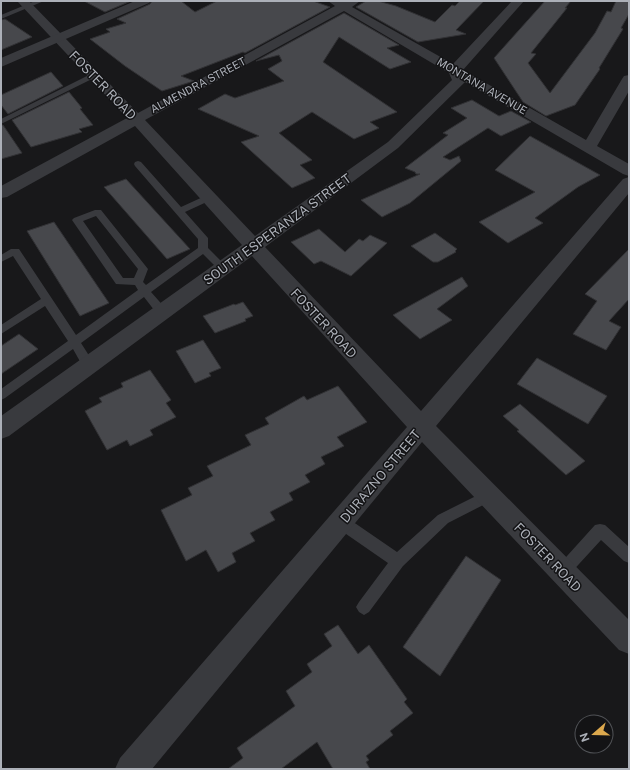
<svg xmlns="http://www.w3.org/2000/svg" width="630" height="770" viewBox="0 0 630 770" font-family="'Public Sans',sans-serif">
<rect width="100%" height="100%" fill="#18181a"/>
<g fill="#47484c" stroke="#323235">
<polygon points="84,1 131,1 105,12"/>
<polygon points="152,1 181,1 195,12 217,1 313,1 330,7 245,53 243,52 181,76 194,81 162,91 125,66 90,39 110,32 106,29 126,23 117,19 150,4"/>
<polygon points="366,1 378,1 396,6 435,22 452,5 455,6 460,1 484,1 456,30 466,34 418,42 356,7"/>
<polygon points="545,1 571,1 565,8 567,8 531,53 536,54 528,63 550,93 595,33 607,11 611,12 616,1 629,1 629,14 621,28 623,29 599,68 600,69 575,105 546,116 523,102 494,58"/>
<polygon points="344,13 399,45 387,48 411,62 390,69 339,37 323,62 397,112 370,122 379,128 354,139 312,112 279,133 312,160 300,165 315,178 292,188 241,142 259,136 198,109 225,94 235,98 284,81 268,69 282,61 279,55 256,61"/>
<polygon points="5,19 32,37 1,50 1,20"/>
<polygon points="51,72 63,86 8,114 1,105 1,95"/>
<polygon points="69,92 82,108 80,109 93,125 79,129 82,132 31,147 12,120"/>
<polygon points="472,100 499,116 511,111 531,122 501,136 488,128 443,157 450,160 459,156 461,161 410,203 382,217 361,200 420,174 416,174 415,172 405,168 448,135 443,133 467,118 451,108"/>
<polygon points="1,125 3,125 22,153 1,159"/>
<polygon points="530,136 600,175 578,187 535,218 543,223 508,243 479,222 535,192 495,170"/>
<polygon points="126,179 190,249 167,259 104,187"/>
<polygon points="54,222 109,303 80,316 27,231"/>
<polygon points="319,229 345,252 359,239 363,241 370,235 387,243 351,276 321,261 314,264 291,242"/>
<polygon points="435,233 457,249 455,251 456,252 438,262 433,262 411,246"/>
<polygon points="629,249 629,299 609,321 621,327 606,350 573,334 597,301 585,294"/>
<polygon points="462,277 468,286 437,309 452,320 420,339 393,315"/>
<polygon points="243,302 253,316 245,319 246,321 215,333 203,316 234,304 235,305"/>
<polygon points="19,334 38,349 1,374 1,346"/>
<polygon points="203,340 221,368 209,373 211,376 195,383 176,351"/>
<polygon points="537,358 607,396 588,424 517,384"/>
<polygon points="150,370 171,400 166,403 176,417 150,430 153,435 130,446 127,440 107,450 85,411 102,402 99,398 123,387 121,383"/>
<polygon points="338,386 367,422 337,437 344,446 321,457 325,464 305,475 310,482 289,493 293,500 270,512 275,520 250,533 255,541 232,553 236,562 218,572 206,550 186,561 161,510 192,495 188,488 213,476 207,466 251,445 245,435 269,424 265,418 304,396 307,400"/>
<polygon points="520,404 585,461 566,475 517,431 519,430 503,416"/>
<polygon points="466,556 501,580 440,676 403,647"/>
<polygon points="338,625 358,654 369,645 407,699 404,702 413,713 390,731 393,735 366,756 369,760 366,762 370,769 333,769 317,742 281,769 228,769 243,758 237,748 295,706 286,691 312,672 307,664 332,646 324,634"/>
</g>
<g fill="none" stroke-linecap="round" stroke-linejoin="round">
<g fill="#393a3e" fill-rule="evenodd">
<polygon points="35,1 44,1 1,19 1,15"/>
<polygon points="91,74 94,74 98,76 1,124 1,119"/>
<path d="M138,161L141,162L181,207L205,196H211L213,198L211,200L185,212L208,238V248L228,268L227,270H219L203,254L151,292L166,309L167,312L166,315H158L144,297L81,343L95,365L93,368C83,371 78,357 73,349L5,398L1,400V389L68,341L45,306L1,334V325L41,299L13,256L1,262V255L11,249H19L76,335L138,290L135,285L116,284L72,220L74,218L95,210H101L148,269L143,282L146,285L198,248V239L135,166L134,164L135,162ZM96,216L138,269L134,278H123L83,221Z"/>
<polygon points="488,490 493,492 495,496 493,500 448,523 403,566 369,612 364,615 359,612 356,607 359,602 388,563 336,527 334,522 336,517 341,516 346,517 397,552 438,515"/>
<polygon points="600,524 605,525 629,547 629,563 624,561 601,540 568,576 563,578 558,576 556,571 558,566 595,525"/>
</g>
<path fill="#393a3e" fill-rule="evenodd" d="M17,1H29L138,113L335,6L328,1H360L352,7L453,64L512,1H524L463,70L586,140L622,79L624,76L629,75V91L597,146L629,164V176L623,174L465,82L398,148L265,247L421,411L623,179L629,177V193L436,426L629,620V654L619,650L422,442L152,769H115L120,758L407,427L252,256L9,436L1,439V416L242,245L135,126L7,197L1,198V186L127,118ZM344,11L449,73L452,80L388,142L255,236L145,120Z"/>
<polygon fill="#393a3e" fill-rule="evenodd" points="135,1 151,1 149,3 1,67 1,58"/>
</g>
<g text-anchor="middle" stroke-width="3" stroke-linejoin="round" paint-order="stroke">
<g font-size="11" fill="#acb0b8" stroke="#131315">
<text transform="translate(198 85) rotate(-28)" y="4">ALMENDRA STREET</text>
<text transform="translate(482 86) rotate(30)" y="4">MONTANA AVENUE</text>
</g>
<g font-size="13" fill="#acb0b8" stroke="#131315">
<text transform="translate(103 85) rotate(46)" y="5">FOSTER ROAD</text>
<text transform="translate(277 229) rotate(-36)" y="5">SOUTH ESPERANZA STREET</text>
<text transform="translate(324 323) rotate(47)" y="5">FOSTER ROAD</text>
<text transform="translate(380 476) rotate(-50)" y="5">DURAZNO STREET</text>
<text transform="translate(548 557) rotate(46)" y="5">FOSTER ROAD</text>
</g>
</g>
<rect width="630" height="770" fill="none" stroke="#acb0b8" stroke-width="4"/>
<g transform="translate(594 734) rotate(250)"><circle r="19" fill="#131315" stroke="#505256"/>
<path d="M0-3L7 15L0 10L-7 15Z" fill="#dca84d"/>
<text y="-6" font-size="11" font-weight="bold" text-anchor="middle" fill="#acb0b8">N</text>
</g>
</svg>
